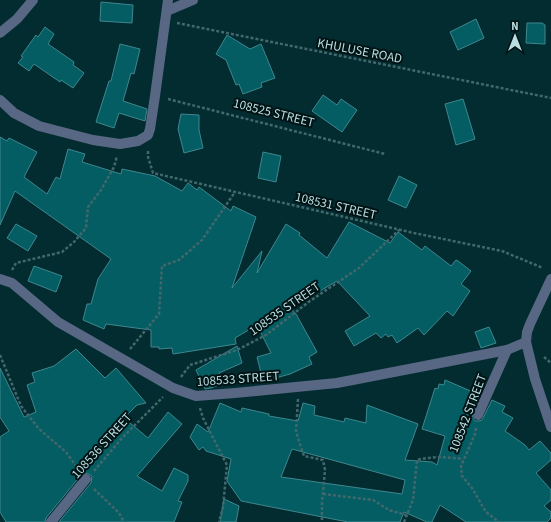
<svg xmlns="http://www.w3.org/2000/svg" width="551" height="522" viewBox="0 0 551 522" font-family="'Source Sans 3',sans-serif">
<rect width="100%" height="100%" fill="#032c30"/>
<g fill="#045d63" stroke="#3e878e" fill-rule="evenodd">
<polygon points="101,2 133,5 132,23 100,21"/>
<polygon points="476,19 484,38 458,50 450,32"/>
<polygon points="527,23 542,23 545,25 545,44 526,43"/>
<polygon points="45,27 54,34 48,44 74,62 73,65 84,73 73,88 61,80 60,82 34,64 29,71 18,63 23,57 21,56 36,35 38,37"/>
<polygon points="227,35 250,49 261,44 275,78 261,83 262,87 243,94 239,84 236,85 226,60 216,54"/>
<polygon points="120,44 140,49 134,74 131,73 123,101 147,109 145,121 119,113 114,128 96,122 109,81 111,81"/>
<polygon points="323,95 337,105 341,99 357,110 342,132 312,111"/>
<polygon points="463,99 475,139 456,145 445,104"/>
<polygon points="181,114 199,115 199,130 203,148 184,153 178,129"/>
<polygon points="0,137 7,141 9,138 37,152 24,177 47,194 56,177 60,179 68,149 85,154 82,162 121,174 122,169 155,176 182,191 188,183 197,190 199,187 231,211 233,206 256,217 232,288 262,251 257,273 286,224 300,233 299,235 327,258 349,222 390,243 398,232 422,250 425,246 451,266 456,260 458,261 471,271 461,284 470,291 453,316 447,311 424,335 418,328 397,343 392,335 388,337 386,334 381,338 376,333 354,346 345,331 370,316 337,281 320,291 318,288 289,306 296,314 317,352 309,357 312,364 290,374 265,381 263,373 261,373 257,357 271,353 257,325 235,338 236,344 173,354 172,348 159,349 159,347 151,347 151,330 106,324 104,329 83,320 87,304 91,304 98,279 111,259 15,191 0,225"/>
<polygon points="263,152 281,156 276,182 258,178"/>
<polygon points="399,176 417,185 406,208 388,200"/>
<polygon points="16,224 37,236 28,251 7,238"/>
<polygon points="34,266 62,276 56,292 28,281"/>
<polygon points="489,327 496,343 481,348 475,332"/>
<polygon points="237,346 242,363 219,373 224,383 211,388 205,389 196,370"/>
<polygon points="76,349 105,378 116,368 146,403 137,405 124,418 148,438 168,412 182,424 137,476 162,491 174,468 188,475 188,481 178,501 182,502 174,522 59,522 91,483 92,476 87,473 81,475 46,518 45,522 6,522 0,512 0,437 9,431 0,417 0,368 24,417 36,412 27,385 35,382 32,373 54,366"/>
<path d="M445,380L480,395L472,413L473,418L475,421H479L482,420L492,400L505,406L502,412L513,418L505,431L525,445L529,450L540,441L551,453V460L536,473L551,490V500L544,506L551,512V518L547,522H466L440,505L432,522H427L404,512L400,522H348L241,501L227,481L231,459L206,451L203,447L199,450L190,437L197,424L208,432L220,403L241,412L242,408L269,414V416L298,421L303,403L315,406L314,415L344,422L345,418L366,423L367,405L418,424L405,460L432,462L437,465L445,436L422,429L435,388L438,389L439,384L444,385ZM292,449L405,480L402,494L281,477Z"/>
<polygon points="224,499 239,506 236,522 220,522"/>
</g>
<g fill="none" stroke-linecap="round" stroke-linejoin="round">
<g stroke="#41686c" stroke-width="2.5" stroke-dasharray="3 2" stroke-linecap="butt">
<polyline points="177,23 551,98"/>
<polyline points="168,99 385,154"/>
<polyline points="148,151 148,157 153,173 414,233 502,251 543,268"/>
<polyline points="12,270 16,263 62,252 74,242 86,228 88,207 101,190 114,167 117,156"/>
<polyline points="130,349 159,314 162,266 179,260 202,240 235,192"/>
<polyline points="0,355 21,406 39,429 66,452 79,470"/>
<polyline points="544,357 551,363"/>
<polyline points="181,377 190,365 237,350 266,335 310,301 359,268 399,230"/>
<polyline points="298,399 296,432 304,456 323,460 325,470 322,502 322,522"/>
<polyline points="200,408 203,418 227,465 223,507 219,522"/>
<polyline points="476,428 475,434 461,466 462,476 472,488 486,512 499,522"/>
<polyline points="94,471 122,438 163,397"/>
<polyline points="94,489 119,513 124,522"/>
<polyline points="323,494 373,500 389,510 406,515"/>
<path d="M404,522L413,500L417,460C432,456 448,457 463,459"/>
</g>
<g stroke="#586783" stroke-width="10">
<polyline points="167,11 193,0"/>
<polyline points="0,33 17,19 33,0"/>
<polyline points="0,100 14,113 39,126 93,140 120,144 138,141 148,135 150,129 155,96 168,0"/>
<polyline points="0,279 12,283 58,322 173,388 196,396 235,393 337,383 507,350 526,342"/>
<polyline points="551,279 530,324 527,332 526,342 535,379 551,427"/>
<polyline points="478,415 507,350"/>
<polyline points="51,522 86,479"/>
</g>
</g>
<g text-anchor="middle" stroke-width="4" stroke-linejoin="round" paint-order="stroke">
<g font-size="13" fill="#bbdee1" stroke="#001315">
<text transform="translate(360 50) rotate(11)" y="5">KHULUSE ROAD</text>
<text transform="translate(274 112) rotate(14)" y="5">108525 STREET</text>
<text transform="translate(336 205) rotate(13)" y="5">108531 STREET</text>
<text transform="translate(284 308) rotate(-35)" y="5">108535 STREET</text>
<text transform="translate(238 378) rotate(-4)" y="5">108533 STREET</text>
<text transform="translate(467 413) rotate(-69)" y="5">108542 STREET</text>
<text transform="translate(101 445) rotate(-48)" y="5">108536 STREET</text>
</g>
</g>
<g transform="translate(515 36)" stroke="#001315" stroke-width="3" paint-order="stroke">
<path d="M0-3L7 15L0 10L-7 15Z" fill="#bbdee1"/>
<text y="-6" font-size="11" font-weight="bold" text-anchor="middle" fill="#bbdee1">N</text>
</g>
</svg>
